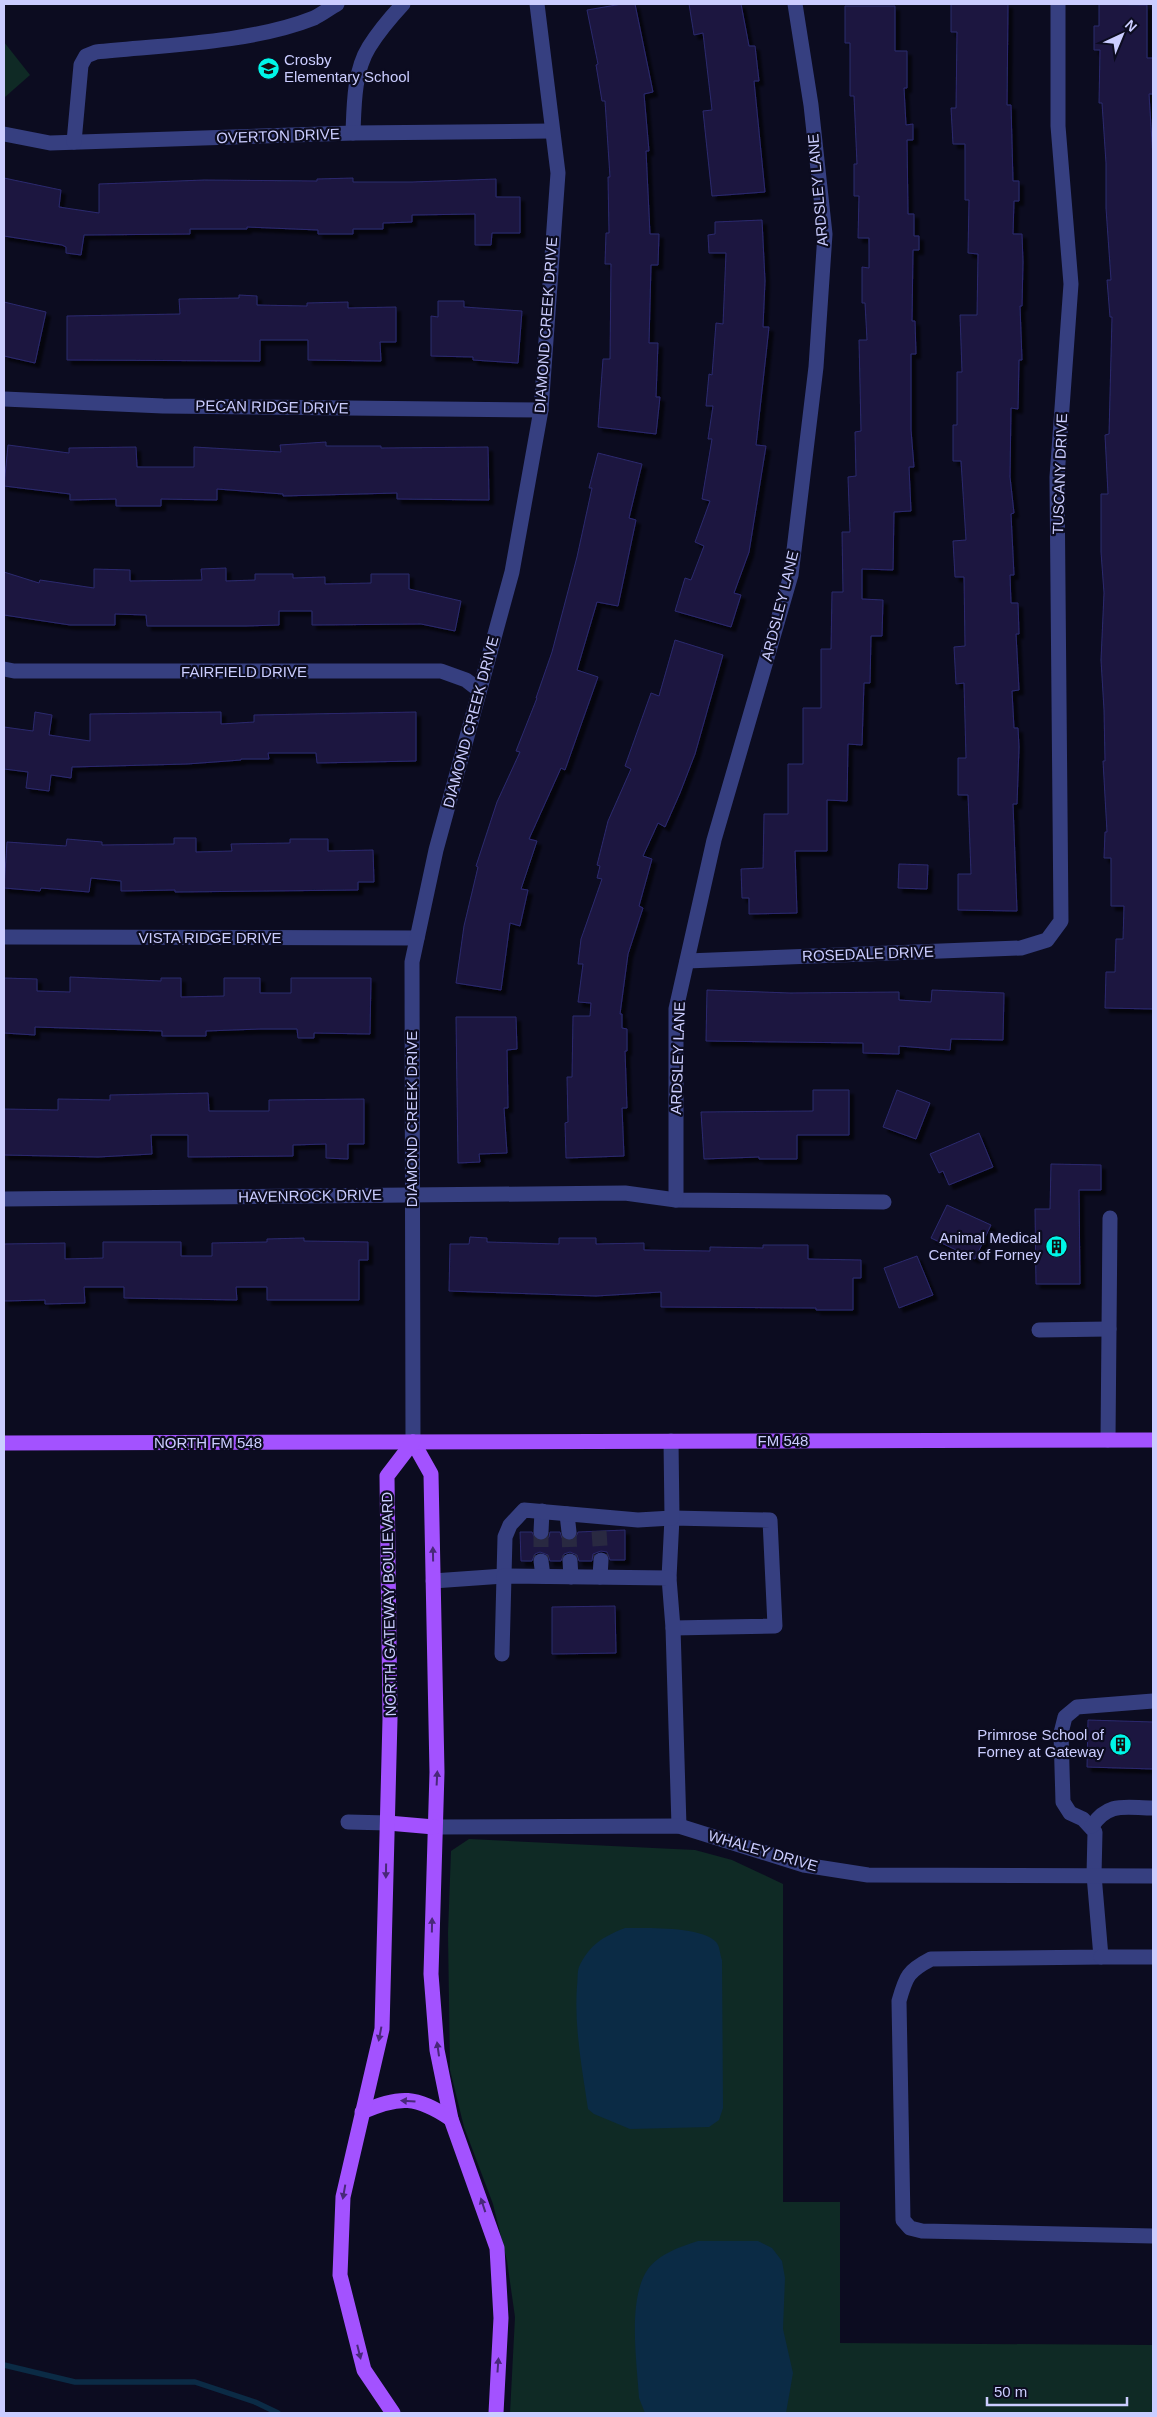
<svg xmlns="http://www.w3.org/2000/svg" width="1157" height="2417" viewBox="0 0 1157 2417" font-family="Arial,sans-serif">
<defs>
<filter id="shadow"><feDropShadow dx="4.5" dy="4.5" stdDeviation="1" flood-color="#0009"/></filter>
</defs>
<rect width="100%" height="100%" fill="#0c0c20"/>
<g fill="#0f2a25">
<polygon points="4,42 30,75 5,97 4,96"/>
<polygon points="469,1839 695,1850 732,1860 783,1884 783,2202 840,2202 840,2343 1153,2345 1153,2413 510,2413 515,2317 507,2261 493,2204 464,2127 450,2070 448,1933 451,1851"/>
</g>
<g fill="#0b2b45">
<path d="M625,1928C645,1928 702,1926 716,1942C720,1946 720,1955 722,1960L723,2108L719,2120L709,2127L630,2129L594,2114L588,2109C582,2068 574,2027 577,1986C578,1980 577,1972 579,1967C589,1945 604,1936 625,1928Z"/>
<path d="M698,2241H758L772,2248L782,2261L785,2278L783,2329L793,2373L786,2413H645L639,2398C637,2362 627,2299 648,2269C659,2254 682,2246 698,2241Z"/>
</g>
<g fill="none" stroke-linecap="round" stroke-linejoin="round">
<polyline stroke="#0b2b45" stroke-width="5.5" points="4,2365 75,2382 195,2382 255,2402 278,2413"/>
</g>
<g fill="#1a1841" stroke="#2c296e" filter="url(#shadow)">
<polygon points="622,4 635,4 653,92 644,94 649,151 646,151 650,234 659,234 658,265 651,265 649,343 658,343 656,397 660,397 656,434 598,427 603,359 610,359 611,264 605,264 606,233 609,233 608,177 610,177 605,101 602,101 596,65 598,64 587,10"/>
<polygon points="689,4 741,4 749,46 755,46 759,81 754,81 765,192 712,196 703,111 712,110 703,33 694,35"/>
<polygon points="951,4 1008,4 1007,105 1011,105 1013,181 1019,181 1019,201 1014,201 1013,234 1022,234 1023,262 1022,306 1020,306 1022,360 1019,360 1018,409 1011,408 1010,477 1014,513 1011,514 1014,575 1010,575 1011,603 1018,603 1019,634 1016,634 1019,690 1012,691 1014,728 1018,728 1019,747 1017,804 1013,804 1017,911 958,910 958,874 971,874 968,795 958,795 958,758 966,758 964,683 956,684 954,647 965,646 964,577 955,577 953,541 966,540 961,461 953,461 953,425 957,425 957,372 962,372 960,315 977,315 978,254 968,253 969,200 965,200 965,144 953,144 951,108 956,108 957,32 951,32"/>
<polygon points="1099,4 1147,5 1147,58 1153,58 1153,94 1149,94 1153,158 1153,1009 1105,1008 1106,972 1115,972 1116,939 1123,939 1124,906 1111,906 1111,858 1104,858 1105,832 1107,832 1103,761 1105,761 1104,710 1101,660 1104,593 1101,552 1101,494 1108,494 1105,435 1109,434 1112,317 1110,317 1107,280 1111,280 1106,208 1106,163 1102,103 1099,103 1100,50 1094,50 1094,26 1099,26"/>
<polygon points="845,6 895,6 895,51 907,51 907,88 904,88 906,125 913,124 913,140 907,140 908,214 914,214 914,236 919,236 919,250 913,250 912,321 915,321 916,354 911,354 911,430 914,467 909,467 911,511 894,512 893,570 862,569 862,599 883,600 882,636 871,636 870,683 864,683 862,745 848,744 847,801 827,800 827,851 795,851 797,913 749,914 749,898 742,898 741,869 763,868 764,814 788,814 788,764 803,764 803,708 821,708 821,649 831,649 832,592 843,592 842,532 850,532 848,477 856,476 855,432 861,431 859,340 867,340 865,303 862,303 862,267 869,268 869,238 858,238 859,196 854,196 854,164 857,164 854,96 850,96 850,43 845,43"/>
<polygon points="4,178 61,190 59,207 99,213 99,184 204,180 317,181 317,179 353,178 353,182 412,182 496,179 496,197 520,197 520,233 492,233 491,245 475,245 475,214 412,215 412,222 383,223 383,229 353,229 353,234 318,234 318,230 247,227 247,229 190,229 190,234 84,235 81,255 66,253 66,247 62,245 4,236"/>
<polygon points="762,220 765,281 763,327 769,327 756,445 766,446 749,552 734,593 741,595 731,627 675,611 685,578 691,580 704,546 695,542 710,501 702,499 712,439 708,439 713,406 706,406 709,374 712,375 716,323 723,324 726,253 709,253 708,235 715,234 715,222"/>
<polygon points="239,295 257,296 257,305 307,306 307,303 348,302 348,308 396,307 396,342 380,342 381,361 308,360 308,340 260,340 260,361 67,360 67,316 180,314 179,299 239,298"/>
<polygon points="438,301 464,301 464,307 522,311 518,363 473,360 473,357 431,356 431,316 438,317"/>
<polygon points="4,302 46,312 35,363 4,356"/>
<polygon points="326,442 326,446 381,446 381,448 488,447 489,500 397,499 397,493 283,496 283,494 217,489 217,500 161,499 161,506 116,506 116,499 70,500 70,494 4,486 8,445 69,453 69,448 136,447 137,467 194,467 194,447 281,452 280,445"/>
<polygon points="598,453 642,464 629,518 636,520 618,606 597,602 577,670 598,677 565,770 561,768 529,839 537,841 521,889 528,890 520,926 510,923 501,990 456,983 464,926 478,867 476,866 497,802 520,752 516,751 537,698 536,698 552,652 577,557 592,488 589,488"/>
<polygon points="226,568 226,581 255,580 255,574 293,574 293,578 325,577 325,584 371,583 371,574 409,574 409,589 461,601 455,631 421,624 312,625 312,611 279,611 279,625 246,626 147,626 146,615 115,614 115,625 70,625 4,615 4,572 39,583 40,580 94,588 94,569 130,570 130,581 202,580 201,569"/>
<polygon points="675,640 723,655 695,754 680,793 665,827 658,823 643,856 652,859 639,906 643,908 628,954 620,1014 622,1014 622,1028 627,1029 627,1051 625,1051 627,1108 622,1108 624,1156 566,1158 565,1123 568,1122 567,1077 572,1077 573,1016 590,1016 591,1003 578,1002 583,964 578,964 581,939 602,879 597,878 600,866 597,865 608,821 631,769 625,766 651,693 659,696"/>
<polygon points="35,712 52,715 49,735 90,741 90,714 221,712 221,724 254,722 254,715 416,712 416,761 317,763 316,753 268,753 269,759 241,759 241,760 187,764 72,767 71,778 51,775 49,791 26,788 28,772 4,769 4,727 33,731"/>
<polygon points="174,838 196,838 196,852 232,851 231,844 290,843 290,839 328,839 328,851 373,850 374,882 358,882 358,890 175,892 175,890 121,891 121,881 91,878 89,892 41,888 40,891 4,888 7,842 66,846 67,839 102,842 102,845 174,844"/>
<polygon points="899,864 928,865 927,889 898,888"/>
<polygon points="70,977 161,981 161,978 181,978 181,997 224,996 224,978 260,978 260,993 291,993 291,978 371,978 370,1034 314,1033 314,1038 298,1038 297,1029 260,1029 206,1031 206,1036 162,1036 162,1031 35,1027 35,1035 4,1033 4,978 37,979 37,991 70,992"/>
<polygon points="707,990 790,993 899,992 899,1000 931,1002 932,990 1004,993 1003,1040 951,1039 950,1050 899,1046 899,1054 863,1053 863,1043 706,1041"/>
<polygon points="456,1017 516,1017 517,1049 507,1050 508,1108 504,1108 507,1153 479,1154 480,1162 458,1163"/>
<polygon points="813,1090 849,1090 849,1135 797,1135 797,1159 759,1159 759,1157 704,1159 701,1112 813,1111"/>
<polygon points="897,1090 930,1103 916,1139 883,1127"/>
<polygon points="208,1093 209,1111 269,1111 269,1100 364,1099 364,1144 348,1144 348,1159 326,1158 326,1144 293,1145 293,1156 188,1157 188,1135 151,1135 152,1154 98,1157 4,1155 4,1109 58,1110 58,1099 110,1100 110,1095"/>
<polygon points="979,1133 993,1167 949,1185 943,1171 939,1173 930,1154"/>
<polygon points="1051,1164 1101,1165 1101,1190 1079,1190 1080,1284 1036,1284 1035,1209 1050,1209"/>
<polygon points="947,1205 991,1225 975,1259 931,1238"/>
<polygon points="470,1237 487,1238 487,1242 559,1244 559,1238 596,1238 596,1244 644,1243 644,1250 710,1251 710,1247 763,1248 763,1245 808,1245 808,1259 861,1260 861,1278 853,1278 853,1310 816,1310 816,1308 661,1307 661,1292 596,1296 449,1291 450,1244 469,1244"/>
<polygon points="304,1238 304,1241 368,1242 368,1260 359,1260 359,1300 267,1300 267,1287 236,1287 237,1300 124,1298 124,1287 84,1287 85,1303 45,1304 45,1300 4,1301 4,1244 65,1243 65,1259 103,1258 103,1242 181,1242 181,1256 212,1256 212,1243 267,1242 267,1239"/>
<polygon points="917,1256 933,1295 899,1308 884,1268"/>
<polygon points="625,1530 625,1560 610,1560 607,1552 601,1551 593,1554 592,1561 579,1561 577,1555 570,1552 564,1554 561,1561 550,1561 548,1555 540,1552 535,1554 532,1561 521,1561 520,1532 532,1532 536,1540 541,1541 549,1537 550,1532 560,1532 562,1538 570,1541 575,1539 578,1532"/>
<polygon points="615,1606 616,1653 552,1654 552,1607"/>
<polygon points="1088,1720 1153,1722 1153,1769 1087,1767"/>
</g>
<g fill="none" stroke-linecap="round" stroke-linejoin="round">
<g stroke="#292941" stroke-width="15" stroke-dasharray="15 8" stroke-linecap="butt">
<polyline points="599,1531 601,1560"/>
<polyline points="541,1532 541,1561"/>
<polyline points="569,1532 570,1561"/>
</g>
<g stroke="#363f80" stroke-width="15">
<path d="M353,133C354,105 354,71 369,47C379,31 391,17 403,4"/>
<polyline points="4,134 50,143 353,133 552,131"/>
<path d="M74,142L81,65L86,56L96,52C164,45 251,43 314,18C322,14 330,8 337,4"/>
<polyline points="4,399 163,406 541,410"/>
<polyline points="4,669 14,671 441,671 466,680 479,690"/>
<polyline points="4,937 417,938"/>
<polyline points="687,961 1021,948 1047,940 1061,921 1057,477 1071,284 1058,126 1058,4"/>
<polyline points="4,1199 625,1193 676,1200 884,1202"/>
<polyline points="676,1200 676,1009 714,840 791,575 816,367 825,234 811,105 795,4"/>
<polyline points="1039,1330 1109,1329"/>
<polyline points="1108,1440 1110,1218"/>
<polyline points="413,1442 412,962 436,850 512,572 541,410 558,173 537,4"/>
<polyline points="567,1514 569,1532"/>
<polyline points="541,1532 542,1511"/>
<polyline points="541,1561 543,1576"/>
<polyline points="570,1561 571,1577"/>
<polyline points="600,1577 601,1560"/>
<polyline points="669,1578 672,1518 770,1520 775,1626 673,1628"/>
<polyline points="433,1581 504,1576 505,1537 510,1525 524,1510 638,1520 672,1518 671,1441"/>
<polyline points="502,1654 504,1576 669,1578 673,1628 679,1826"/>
<path d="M1153,1701L1077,1707L1065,1717L1061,1733L1063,1802L1070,1813L1083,1819L1095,1832L1094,1875L1101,1957L931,1959C908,1971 906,1976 899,2001L903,2220L910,2228L922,2231L1153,2236"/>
<polyline points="348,1822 388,1823"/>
<path d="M1092,1826C1109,1801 1126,1808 1153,1808"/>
<polyline points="434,1827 679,1826 804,1865 868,1875 1153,1876"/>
<polyline points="1101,1957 1153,1957"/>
</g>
<g stroke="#a352ff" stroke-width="15">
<polyline points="413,1442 431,1474 437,1772 431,1974 437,2050 451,2119 497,2248 501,2318 496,2413"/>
<polyline points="4,1443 1153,1440"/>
<polyline points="388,1823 434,1827"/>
<path d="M362,2112C400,2095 417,2096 451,2119"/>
<polyline points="393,2413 364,2370 340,2275 343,2197 382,2029 390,1719 387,1476 413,1442"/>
</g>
</g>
<defs><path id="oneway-solid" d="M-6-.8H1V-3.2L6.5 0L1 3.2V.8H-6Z" transform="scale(1.25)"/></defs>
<g fill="#482879">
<use href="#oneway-solid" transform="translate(433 1554) rotate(-91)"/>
<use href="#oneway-solid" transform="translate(437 1778) rotate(-87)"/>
<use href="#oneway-solid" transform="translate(386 1871) rotate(91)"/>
<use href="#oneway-solid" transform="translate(432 1925) rotate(-89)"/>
<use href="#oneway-solid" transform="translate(380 2034) rotate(101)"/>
<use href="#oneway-solid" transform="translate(438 2049) rotate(-98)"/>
<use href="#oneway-solid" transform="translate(408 2101) rotate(-176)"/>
<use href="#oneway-solid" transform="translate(344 2192) rotate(100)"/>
<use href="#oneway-solid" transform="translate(483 2205) rotate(-108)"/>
<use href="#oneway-solid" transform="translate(359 2352) rotate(76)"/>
<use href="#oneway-solid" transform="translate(498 2365) rotate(-86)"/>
</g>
<defs>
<symbol id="school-disc" viewBox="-11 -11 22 22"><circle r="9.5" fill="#00f6e8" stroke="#0c0c20"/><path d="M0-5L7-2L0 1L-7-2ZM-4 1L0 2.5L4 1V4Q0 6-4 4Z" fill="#111"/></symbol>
<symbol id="building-disc" viewBox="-11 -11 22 22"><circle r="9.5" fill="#00f6e8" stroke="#0c0c20"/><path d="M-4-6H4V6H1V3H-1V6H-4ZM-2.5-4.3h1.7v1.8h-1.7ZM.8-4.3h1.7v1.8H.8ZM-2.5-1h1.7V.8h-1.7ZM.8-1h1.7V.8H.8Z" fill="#111"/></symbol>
</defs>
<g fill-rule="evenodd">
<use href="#school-disc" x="256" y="56" width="25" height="25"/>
<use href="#building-disc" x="1044" y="1234" width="25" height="25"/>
<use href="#building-disc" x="1108" y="1732" width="25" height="25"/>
</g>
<g text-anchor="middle" stroke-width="4.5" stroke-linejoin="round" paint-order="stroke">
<g font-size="15" fill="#cbcdff" stroke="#0c0c20" text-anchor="end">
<text x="284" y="65" text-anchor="start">Crosby<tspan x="284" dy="17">Elementary School</tspan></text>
<text x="1041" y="1243">Animal Medical<tspan x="1041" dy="17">Center of Forney</tspan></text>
<text x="1104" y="1740">Primrose School of<tspan x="1104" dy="17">Forney at Gateway</tspan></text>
</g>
<g font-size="15" fill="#cbcdff" stroke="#0c0c20">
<text transform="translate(278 136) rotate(-2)" y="5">OVERTON DRIVE</text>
<text transform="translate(818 190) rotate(-95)" y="5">ARDSLEY LANE</text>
<text transform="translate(546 325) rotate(-86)" y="5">DIAMOND CREEK DRIVE</text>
<text transform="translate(272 407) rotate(1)" y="5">PECAN RIDGE DRIVE</text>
<text transform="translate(1060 474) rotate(-88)" y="5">TUSCANY DRIVE</text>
<text transform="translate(780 606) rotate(-76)" y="5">ARDSLEY LANE</text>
<text x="244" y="677">FAIRFIELD DRIVE</text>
<text transform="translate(471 722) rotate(-75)" y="5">DIAMOND CREEK DRIVE</text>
<text x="210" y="943">VISTA RIDGE DRIVE</text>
<text transform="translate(868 954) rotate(-2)" y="5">ROSEDALE DRIVE</text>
<text transform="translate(678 1058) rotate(-88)" y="5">ARDSLEY LANE</text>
<text transform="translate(412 1119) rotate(-90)" y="5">DIAMOND CREEK DRIVE</text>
<text transform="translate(310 1196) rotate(-1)" y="5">HAVENROCK DRIVE</text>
<text x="783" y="1446">FM 548</text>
<text x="208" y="1448">NORTH FM 548</text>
<text transform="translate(389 1604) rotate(-91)" y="5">NORTH GATEWAY BOULEVARD</text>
<text transform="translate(763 1851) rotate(16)" y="5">WHALEY DRIVE</text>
</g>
</g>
<rect width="1157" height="2417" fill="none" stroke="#cbcdff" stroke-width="10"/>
<g transform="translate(1122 35) rotate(44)" stroke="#0c0c20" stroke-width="4" paint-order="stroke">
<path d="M0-4L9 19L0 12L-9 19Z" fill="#cbcdff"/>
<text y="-8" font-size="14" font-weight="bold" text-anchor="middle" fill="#cbcdff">N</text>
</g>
<path d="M987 2397v8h140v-8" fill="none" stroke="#cbcdff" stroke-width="2.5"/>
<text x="994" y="2397" font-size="15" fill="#cbcdff" stroke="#0c0c20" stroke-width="4" paint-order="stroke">50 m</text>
</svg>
